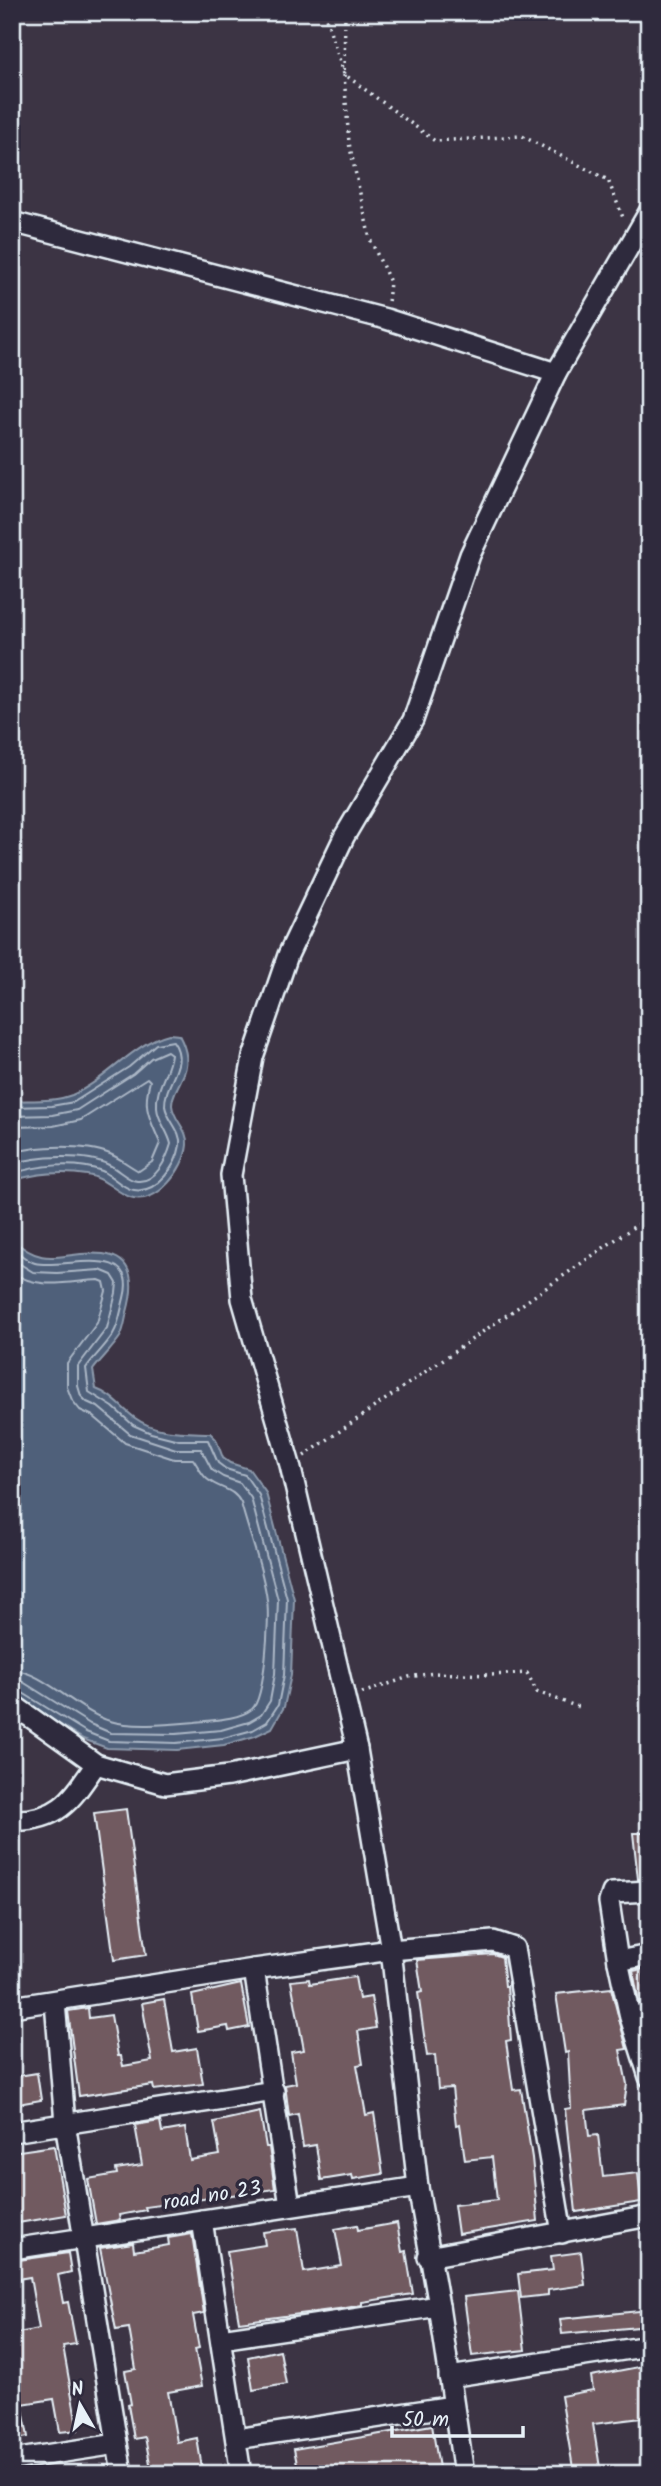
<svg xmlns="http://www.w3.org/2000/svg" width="661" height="2486" viewBox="0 0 661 2486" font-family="Kalam,sans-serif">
<rect width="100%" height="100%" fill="#3c3444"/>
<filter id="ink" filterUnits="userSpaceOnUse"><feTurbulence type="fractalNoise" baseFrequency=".0143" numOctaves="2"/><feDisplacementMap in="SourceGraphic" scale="14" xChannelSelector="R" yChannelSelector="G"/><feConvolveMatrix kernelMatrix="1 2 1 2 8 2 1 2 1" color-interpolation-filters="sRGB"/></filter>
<g filter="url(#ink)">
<g fill="#50607a" stroke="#8d9aac" stroke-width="2">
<path d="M169,1034L179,1035C187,1050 190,1064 181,1080C177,1089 172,1095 172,1105C173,1120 189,1130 187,1145C185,1168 157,1207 130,1197C114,1191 104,1177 87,1175C63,1171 35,1173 12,1181V1101C31,1100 54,1102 72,1095C107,1080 133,1043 169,1034Z"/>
<path d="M12,1239C48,1272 63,1249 103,1254C136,1258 134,1287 127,1312C125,1320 124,1330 120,1337C112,1349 101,1359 93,1370L96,1389C113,1395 121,1408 135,1418C157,1434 185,1432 210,1433L216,1439L223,1458L230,1463L249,1469L266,1493L294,1599L291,1675L284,1707L272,1728L255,1736L224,1745L177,1750L107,1748L83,1739L12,1694Z"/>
</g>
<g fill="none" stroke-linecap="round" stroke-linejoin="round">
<g stroke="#abb7c6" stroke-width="2">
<path d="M12,1107L51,1106L74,1102L129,1067L156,1044L173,1041C190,1065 164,1082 165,1106C167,1120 182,1131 180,1145C177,1165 157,1194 134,1190C123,1189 113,1176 102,1171C76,1161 38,1165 12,1174"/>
<path d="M12,1116L52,1115L77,1110L133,1074L151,1058L167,1051L171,1054C169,1073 155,1088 157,1108C158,1121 168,1131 171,1144C167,1158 156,1183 137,1181C127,1180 118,1169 109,1165C86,1153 36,1156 12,1164"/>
<path d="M12,1127L53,1126L81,1120L147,1078L150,1081C142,1109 150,1118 160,1143L152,1162L139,1171C129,1166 120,1158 110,1154C85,1144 38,1145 12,1153"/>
<path d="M12,1248C19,1253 27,1261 35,1263C62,1270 139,1241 124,1298C121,1309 119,1325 113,1334C106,1346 94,1356 86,1368L89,1392L113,1407L133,1425L151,1433L179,1440H208L218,1463L226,1469L245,1475L259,1495L287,1599L284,1675L278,1705L267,1722L253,1730L223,1738L176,1743L109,1741L86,1732L18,1690L12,1689"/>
<polyline points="12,1259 33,1272 57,1273 100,1270 112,1275 117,1283 116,1293 107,1328 78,1366 78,1386 81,1396 87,1402 98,1407 130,1434 176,1449 201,1449 212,1470 223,1477 240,1483 251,1498 278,1600 275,1674 270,1701 261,1715 249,1722 221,1730 176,1734 111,1733 90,1724 23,1682 12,1680"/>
<path d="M12,1272C38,1291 70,1281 99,1280L104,1282L106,1291L97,1323L67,1363V1387L72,1400L80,1410L93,1416L125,1443L174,1459H193C198,1466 201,1474 207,1479C220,1490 233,1487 241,1503C249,1535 263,1567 267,1600C270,1618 265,1698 252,1709C238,1720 212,1720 195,1722C171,1724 133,1728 110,1721C79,1712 41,1670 12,1670"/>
</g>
</g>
<g fill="#715a61" stroke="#e8f1f8" stroke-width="2">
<polygon points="126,1809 146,1955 114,1960 94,1813"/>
<polygon points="633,1833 649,1833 649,1879 638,1879"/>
<polygon points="493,1954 502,1957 505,1986 507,1986 511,2040 506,2041 513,2090 521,2089 532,2158 538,2221 458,2234 454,2205 497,2200 492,2157 465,2160 460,2124 456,2125 452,2088 438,2089 435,2055 427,2056 418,1993 422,1992 417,1960"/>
<polygon points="643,1969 647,2001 639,2002 633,1971"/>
<polygon points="355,1977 359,1999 371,1997 376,2028 358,2031 363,2064 357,2065 366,2115 374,2113 383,2174 353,2179 352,2175 321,2180 316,2145 303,2147 298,2114 289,2116 285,2085 296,2083 291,2052 304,2050 291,1981 309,1979 310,1984"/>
<polygon points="241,1984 249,2027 229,2031 228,2026 198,2031 192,1995"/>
<polygon points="611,1988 627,2049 620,2050 627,2084 624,2105 586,2110 589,2136 598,2135 603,2177 638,2173 641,2202 576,2212 565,2109 571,2108 568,2052 565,2053 556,1994"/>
<polygon points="164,1999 173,2052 197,2048 203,2084 154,2090 153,2085 79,2096 68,2011 88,2008 89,2018 111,2015 118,2056 121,2056 123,2066 152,2061 142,2003"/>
<polygon points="37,2073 41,2100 12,2105 12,2077"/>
<polygon points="260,2112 266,2147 269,2147 275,2189 145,2207 146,2210 119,2215 120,2220 96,2224 88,2179 117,2174 116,2169 142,2165 135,2125 160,2121 162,2132 185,2128 190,2160 220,2155 214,2122"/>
<polygon points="54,2146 66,2215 12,2224 12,2152"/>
<polygon points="397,2223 402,2252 406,2251 413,2294 362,2302 362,2305 346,2308 239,2322 227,2251 265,2245 263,2232 297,2228 304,2272 342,2266 335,2229 357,2225 358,2230"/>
<polygon points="192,2234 204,2313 193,2315 199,2348 195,2349 202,2386 168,2392 177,2442 197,2438 203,2474 152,2474 145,2437 134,2439 128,2405 131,2404 125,2371 136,2369 129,2328 116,2330 100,2248 133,2243 134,2251 169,2245 168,2238"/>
<polygon points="581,2252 585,2285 548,2290 548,2295 521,2298 518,2274 553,2270 551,2256"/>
<polygon points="68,2253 71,2272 58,2275 63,2303 68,2302 76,2344 63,2346 78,2430 60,2432 54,2399 22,2404 28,2437 12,2440 12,2334 39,2329 30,2277 12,2280 12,2261"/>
<polygon points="518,2291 525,2350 472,2356 464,2297"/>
<polygon points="649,2310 649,2326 562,2334 560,2319"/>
<polygon points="280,2350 286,2384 253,2390 248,2357"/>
<polygon points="649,2365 649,2417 593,2424 601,2474 574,2474 561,2396 593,2390 591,2376"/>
<polygon points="432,2425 440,2474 299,2474 294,2449"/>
</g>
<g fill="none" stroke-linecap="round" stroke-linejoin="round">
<defs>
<g id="street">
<polyline points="12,222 386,319 556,373"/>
<polyline points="12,1704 96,1764 165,1784 229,1776 357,1749"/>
<path d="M12,1820C59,1822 72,1799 96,1764"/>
<polyline points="649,1891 612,1893 609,1902 618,1961 630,2017 649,2077"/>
<polyline points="618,1961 649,1955"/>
<polyline points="254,1969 290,2206"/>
<polyline points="55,2002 65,2123 122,2474"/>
<polyline points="12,2007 254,1969 391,1950 493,1941 514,1948 562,2233"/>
<polyline points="630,2017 649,2013"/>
<polyline points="12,2132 274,2091"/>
<polyline points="202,2220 241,2474"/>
<polyline points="12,2249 418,2187"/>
<polyline points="428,2257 649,2216"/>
<polyline points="221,2339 439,2306"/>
<polyline points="449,2377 649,2346"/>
<polyline points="236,2439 453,2406"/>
<polyline points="12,2460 117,2444"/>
<polyline points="464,2474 439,2306 418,2187 391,1950 357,1749 290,1465 242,1299 231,1175 253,1057 288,955 344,837 413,720 470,555 556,373 649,212"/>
</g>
</defs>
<use href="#street" stroke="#e8f1f8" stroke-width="24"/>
<g stroke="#e8f1f8" stroke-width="3.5" stroke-dasharray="2 5" stroke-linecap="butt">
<polyline points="324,12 344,74 435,141 522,136 608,180 624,220"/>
<polyline points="345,12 344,74 349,143 370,239 390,282 388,303"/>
<polyline points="304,1456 635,1226 649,1221"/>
<polyline points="362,1693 409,1677 434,1673 490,1675 527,1673 537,1692 581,1708"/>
</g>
<use href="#street" stroke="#2f2a3d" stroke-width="19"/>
</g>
</g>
<g text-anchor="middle" stroke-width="7" stroke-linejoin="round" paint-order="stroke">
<g font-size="21" fill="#e8f1f8" stroke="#2f2a3d">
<text transform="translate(212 2195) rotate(-9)" y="7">road no 23</text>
</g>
</g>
<rect width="661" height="2486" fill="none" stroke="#2f2a3d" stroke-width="42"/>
<rect x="21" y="21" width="619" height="2444" fill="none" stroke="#e8f1f8" stroke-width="2.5" filter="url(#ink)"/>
<g transform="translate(80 2405) rotate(351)" stroke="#2f2a3d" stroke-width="5" paint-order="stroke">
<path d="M0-5L12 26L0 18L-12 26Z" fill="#e8f1f8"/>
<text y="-10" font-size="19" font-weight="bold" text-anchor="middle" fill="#e8f1f8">N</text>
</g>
<path d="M392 2426v10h131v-10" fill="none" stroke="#e8f1f8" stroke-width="3.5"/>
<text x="402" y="2426" font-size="21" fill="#e8f1f8" stroke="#2f2a3d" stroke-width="5" paint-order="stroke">50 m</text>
</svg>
